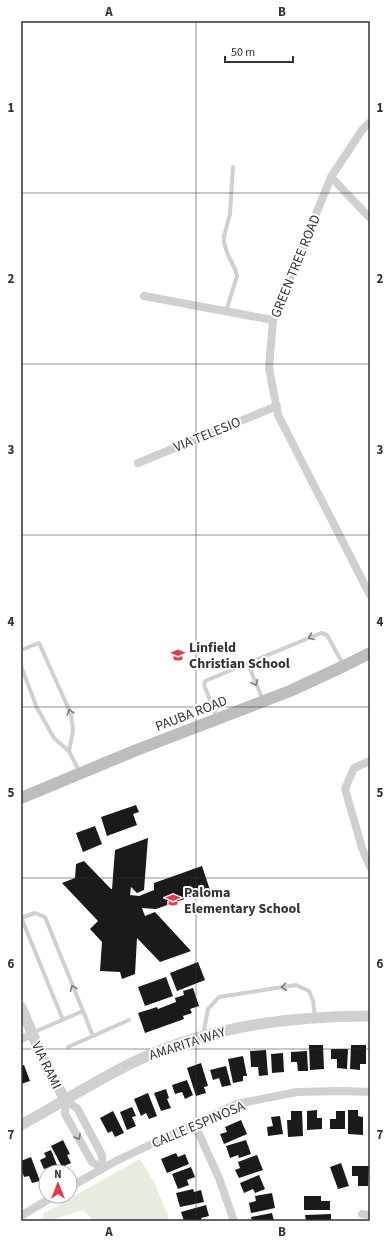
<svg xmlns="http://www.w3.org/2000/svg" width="391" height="1242" viewBox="0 0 391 1242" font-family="'Source Sans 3',sans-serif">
<rect width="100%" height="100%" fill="#fff"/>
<polygon fill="#e6ecdf" points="140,1159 154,1182 170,1221 94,1221 83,1210 48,1221 42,1221 44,1213"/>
<g fill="#1a1a1a">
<polygon points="136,805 139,812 133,814 137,825 107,836 101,817"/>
<polygon points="95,826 102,844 83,852 76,833"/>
<polygon points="148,838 144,890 137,893 131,887 130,895 139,896 154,890 154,883 202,866 210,890 156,909 142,908 145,916 155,912 191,951 160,962 137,938 135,974 122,979 120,972 100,971 102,942 90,929 98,921 62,883 75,878 76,864 84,861 111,889 112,889 115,850"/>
<polygon points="198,962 205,980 177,991 170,973"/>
<polygon points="166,977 173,996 145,1006 138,987"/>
<polygon points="193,988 199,1006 190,1009 192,1013 183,1016 184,1019 145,1033 138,1013 157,1007 158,1009 176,1002 175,998 184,995 183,991"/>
<polygon points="309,1045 323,1045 324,1069 310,1070"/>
<polygon points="351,1045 366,1045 366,1064 360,1064 360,1070 350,1069"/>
<polygon points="331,1049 348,1049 347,1069 337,1068 337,1059 331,1059"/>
<polygon points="266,1050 268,1075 259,1076 258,1067 251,1067 250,1051"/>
<polygon points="307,1051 308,1071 298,1071 297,1062 291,1062 291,1052"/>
<polygon points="283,1053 284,1072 272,1073 271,1054"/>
<polygon points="243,1056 247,1076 243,1076 243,1081 233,1083 228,1059"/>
<polygon points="201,1063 208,1086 204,1087 206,1093 196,1096 187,1068"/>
<polygon points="24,1065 30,1081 21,1084 21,1066"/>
<polygon points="226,1066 231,1085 222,1087 219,1078 213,1080 210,1070"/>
<polygon points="187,1080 193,1095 185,1099 182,1092 175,1094 172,1085"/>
<polygon points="166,1089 169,1098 167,1099 171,1108 161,1111 154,1093"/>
<polygon points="148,1093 157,1116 149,1119 146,1113 141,1116 134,1099"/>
<polygon points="132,1107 136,1116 132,1117 136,1126 127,1130 120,1112"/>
<polygon points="317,1110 317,1118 322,1118 322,1129 307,1130 307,1111"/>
<polygon points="348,1110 358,1110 358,1116 363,1117 363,1135 348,1134"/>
<polygon points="113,1111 124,1133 115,1137 112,1131 108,1133 100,1118"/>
<polygon points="291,1111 302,1111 303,1136 288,1137 287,1120 291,1120"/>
<polygon points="336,1111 345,1111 345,1129 330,1129 330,1119 336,1119"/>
<polygon points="280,1116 283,1134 268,1136 267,1127 273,1126 271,1117"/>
<polygon points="241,1120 247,1134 224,1144 220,1134 227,1132 225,1127"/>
<polygon points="63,1140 70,1154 67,1155 71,1163 62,1167 51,1146"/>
<polygon points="246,1140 251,1154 239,1158 238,1155 230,1158 226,1146"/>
<polygon points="51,1150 59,1170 54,1172 50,1172 48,1168 44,1169 40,1160 46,1157 44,1153"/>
<polygon points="176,1153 178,1157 185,1154 189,1164 167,1173 161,1159"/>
<polygon points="257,1155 263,1170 239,1178 235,1170 240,1168 238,1162"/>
<polygon points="31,1157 40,1181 32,1183 29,1176 24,1177 21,1168 21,1161"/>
<polygon points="341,1163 349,1186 338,1189 330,1167"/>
<polygon points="352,1166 369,1166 368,1186 358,1186 358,1176 352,1176"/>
<polygon points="191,1167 195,1177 187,1180 189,1185 178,1189 172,1174"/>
<polygon points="259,1175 265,1189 255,1193 253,1189 244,1193 240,1183"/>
<polygon points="193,1189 194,1192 201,1190 204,1202 180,1207 176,1193"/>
<polygon points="272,1193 275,1208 251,1213 249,1203 256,1201 255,1196"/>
<polygon points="304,1196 321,1196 321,1201 330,1201 330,1210 304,1210"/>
<polygon points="206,1205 209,1216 201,1218 202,1221 184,1221 181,1212"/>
<polygon points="272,1213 274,1221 252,1221 251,1217"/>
<polygon points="331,1214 331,1221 306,1221 305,1215"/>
</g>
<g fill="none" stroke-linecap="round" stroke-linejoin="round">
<g stroke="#d0d0d0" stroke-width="4">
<polyline points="226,311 237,276 235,269 228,255 224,243 224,236 230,214 233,167"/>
<polyline points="21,650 39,643 71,714 73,731 69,751"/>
<polyline points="248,664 263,700"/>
<polyline points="21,666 37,708 54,738 69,751 80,773"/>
<polyline points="217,718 204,685 205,681 321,633 327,635 343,664"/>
<polyline points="21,917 63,1020"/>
<polyline points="21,918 35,913 45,917 83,1011 32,1033"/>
<polyline points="83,1011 93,1036 129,1020"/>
<polyline points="203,1035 208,1009 219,997 296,985 309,991 313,1001 315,1017"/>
<polyline points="68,1047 93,1036"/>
</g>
<g stroke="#d0d0d0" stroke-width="8">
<polyline points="370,122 362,130 331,177 273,320 269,368 278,415 370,595"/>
<polyline points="331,177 370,218"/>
<polyline points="144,296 273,320"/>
<polyline points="138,463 277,406"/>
<polyline points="370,761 354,768 345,789 362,848 370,867"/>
<polyline points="21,1039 32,1034"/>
<polyline points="66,1101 65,1114 92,1162 103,1168"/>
<polyline points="66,1101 77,1108 102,1155 103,1168"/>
<polyline points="194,1123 219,1178 234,1221"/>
<polyline points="70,1187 116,1161 236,1104 297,1092 343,1091 370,1092"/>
<polyline points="362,1214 370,1215"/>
<polyline points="21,1216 54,1196"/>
</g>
<g stroke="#d0d0d0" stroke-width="11">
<polyline points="21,1007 46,1066 66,1101"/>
<path d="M21,1125C60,1104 96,1080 136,1061C209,1026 290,1016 370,1016"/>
</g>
<polyline stroke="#bdbdbd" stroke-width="12" points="21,798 134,751 290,691 344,666 370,653"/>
</g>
<defs><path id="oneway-chevron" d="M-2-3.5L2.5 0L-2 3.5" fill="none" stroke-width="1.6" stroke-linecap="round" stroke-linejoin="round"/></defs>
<g stroke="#7a7a7a">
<use href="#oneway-chevron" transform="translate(311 637) rotate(157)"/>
<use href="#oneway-chevron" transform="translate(255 683) rotate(68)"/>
<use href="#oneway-chevron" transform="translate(70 712) rotate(-107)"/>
<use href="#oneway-chevron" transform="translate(284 987) rotate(172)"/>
<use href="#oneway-chevron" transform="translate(73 988) rotate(-112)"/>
<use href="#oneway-chevron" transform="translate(78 1137) rotate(61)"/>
</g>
<path fill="none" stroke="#333" stroke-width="1" stroke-opacity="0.55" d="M196,21V1221M21,193H370M21,364H370M21,535H370M21,707H370M21,878H370M21,1049H370"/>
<defs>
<symbol id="school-bare" viewBox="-9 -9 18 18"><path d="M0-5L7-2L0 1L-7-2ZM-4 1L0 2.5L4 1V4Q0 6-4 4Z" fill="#e63946" stroke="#fff" stroke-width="2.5" paint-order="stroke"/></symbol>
</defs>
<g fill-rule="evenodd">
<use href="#school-bare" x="168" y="645" width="20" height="20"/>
<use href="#school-bare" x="163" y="890" width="20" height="20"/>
</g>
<g text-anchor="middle" stroke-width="4" stroke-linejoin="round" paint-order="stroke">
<g font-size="14" fill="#333" stroke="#fff">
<text transform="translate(295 266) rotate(-68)" y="5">GREEN TREE ROAD</text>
<text transform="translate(207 434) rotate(-22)" y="5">VIA TELESIO</text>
<text transform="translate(191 713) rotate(-21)" y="5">PAUBA ROAD</text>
<text transform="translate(187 1043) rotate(-18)" y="5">AMARITA WAY</text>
<text transform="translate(47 1065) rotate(64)" y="5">VIA RAMI</text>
<text transform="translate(198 1124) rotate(-23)" y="5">CALLE ESPINOSA</text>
</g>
<g font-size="14" font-weight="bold" fill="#333" stroke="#fff" text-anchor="start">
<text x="189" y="652">Linfield<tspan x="189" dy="16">Christian School</tspan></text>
<text x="184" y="897">Paloma<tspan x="184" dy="16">Elementary School</tspan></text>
</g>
</g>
<rect width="391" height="1242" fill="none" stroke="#ffffff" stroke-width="44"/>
<g transform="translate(58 1184)"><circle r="19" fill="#ffffff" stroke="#adadad"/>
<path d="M0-3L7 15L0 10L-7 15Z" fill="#e63946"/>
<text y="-6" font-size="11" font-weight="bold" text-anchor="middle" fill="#333333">N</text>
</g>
<path d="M225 56v6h68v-6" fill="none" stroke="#333333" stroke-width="2"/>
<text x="231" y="56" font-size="12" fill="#333333" stroke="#ffffff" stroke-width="3" paint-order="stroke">50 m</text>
<rect x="22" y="22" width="347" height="1198" fill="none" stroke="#333" stroke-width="1.5"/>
<g font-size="13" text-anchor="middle" font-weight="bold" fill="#333">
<text x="109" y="16">A</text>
<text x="282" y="16">B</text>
<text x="11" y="112">1</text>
<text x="380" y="112">1</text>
<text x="11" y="283">2</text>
<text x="380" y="283">2</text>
<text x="11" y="454">3</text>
<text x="380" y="454">3</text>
<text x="11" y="626">4</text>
<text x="380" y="626">4</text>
<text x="11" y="797">5</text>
<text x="380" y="797">5</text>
<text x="11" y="968">6</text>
<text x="380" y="968">6</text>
<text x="11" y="1139">7</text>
<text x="380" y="1139">7</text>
<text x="109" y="1236">A</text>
<text x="282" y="1236">B</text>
</g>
</svg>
